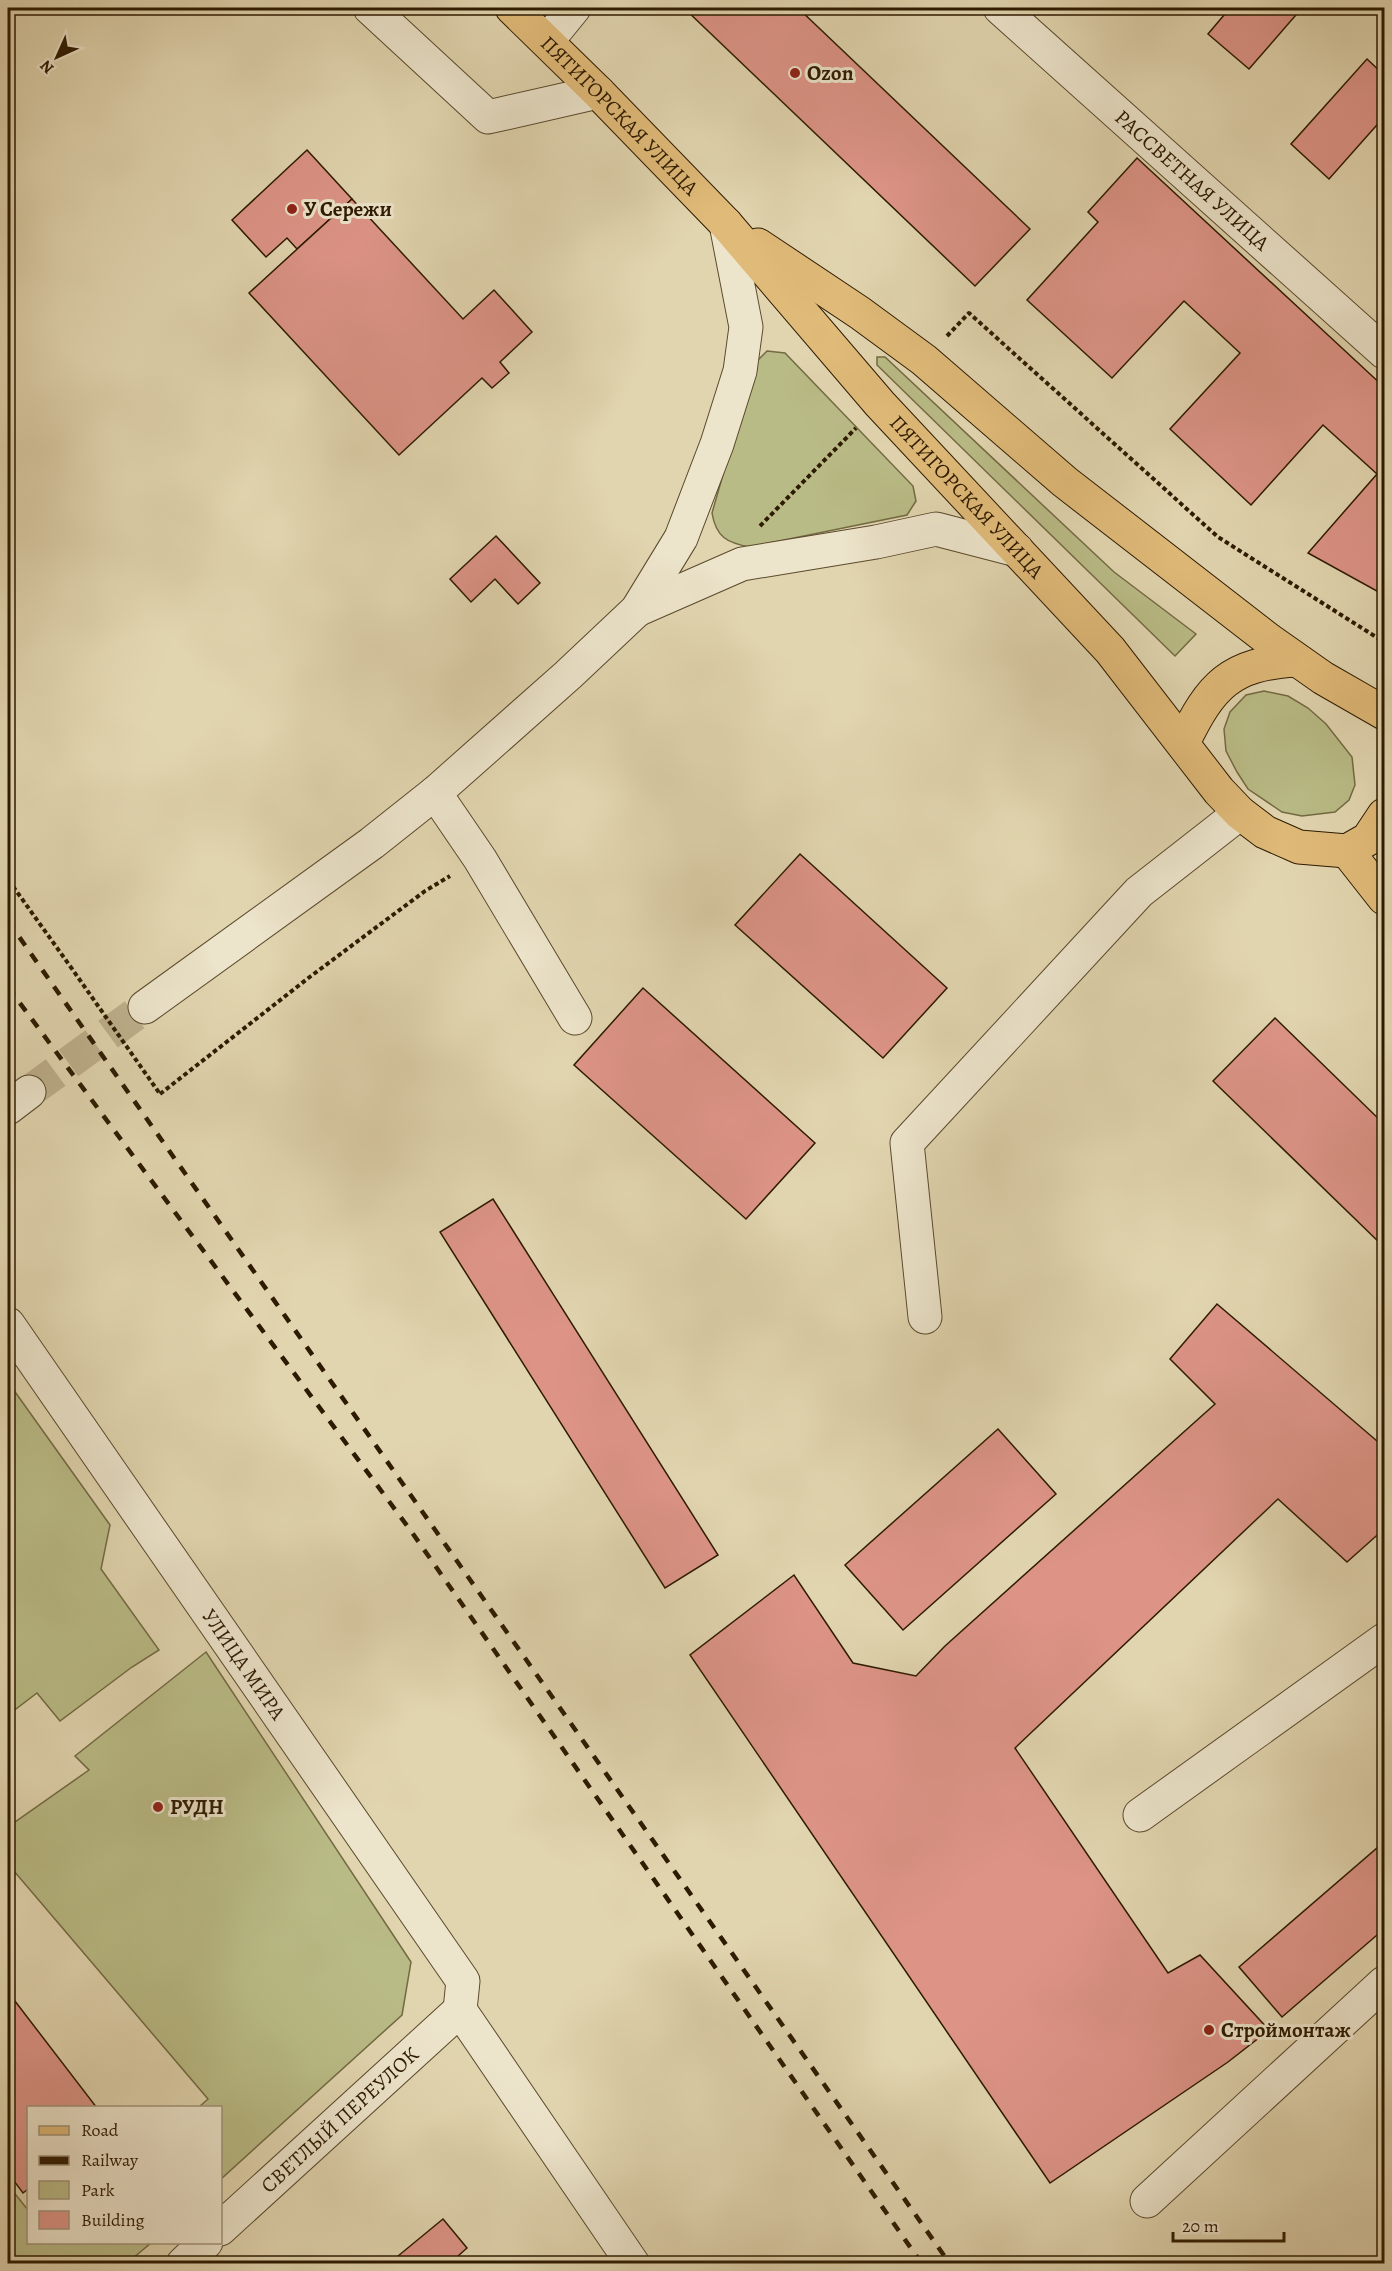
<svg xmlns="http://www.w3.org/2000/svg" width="1392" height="2271" viewBox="0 0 1392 2271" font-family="Alegreya,serif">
<rect width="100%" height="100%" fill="#e1d5af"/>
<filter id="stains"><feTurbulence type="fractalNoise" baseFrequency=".00333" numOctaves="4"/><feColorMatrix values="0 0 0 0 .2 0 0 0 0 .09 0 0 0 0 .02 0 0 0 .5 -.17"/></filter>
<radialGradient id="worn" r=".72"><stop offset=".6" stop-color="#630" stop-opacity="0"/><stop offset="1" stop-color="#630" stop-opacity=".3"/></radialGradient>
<g fill="#b9bb86" stroke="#736a43" stroke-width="1.5">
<path d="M767,351L785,353L913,486L916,501L907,515L750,547C727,543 716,537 712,513L755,363Z"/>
<polygon points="877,357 885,357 1114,572 1196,634 1175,656 877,365"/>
<polygon points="1264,691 1288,696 1308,708 1326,724 1352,757 1355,785 1349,800 1335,812 1302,816 1282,812 1248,789 1237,772 1226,751 1224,729 1230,712 1246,695"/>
<polygon points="8,1382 110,1525 101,1569 159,1650 132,1667 60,1721 37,1693 8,1715"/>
<polygon points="206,1652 411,1962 402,2015 221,2179 220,2108 199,2107 208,2099 8,1864 8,1827 89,1770 75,1756"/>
<polygon points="8,2185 28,2210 28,2242 151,2243 127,2263 8,2263"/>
</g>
<g fill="#dd9487" stroke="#2d1a00" stroke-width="1.5">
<polygon points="684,8 798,8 1030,229 975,286"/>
<polygon points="1230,8 1302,8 1249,69 1208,34"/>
<polygon points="1367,59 1384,75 1384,117 1329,179 1291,144"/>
<polygon points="307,150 352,199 297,249 287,238 266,257 232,220"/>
<polygon points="1137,158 1384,387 1384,595 1308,553 1377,474 1323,425 1251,505 1170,429 1240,353 1184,301 1112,378 1027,300 1098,222 1088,212"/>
<polygon points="352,199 463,319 494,290 532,332 500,362 509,373 492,388 482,378 399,455 249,293"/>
<polygon points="496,536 540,583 518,604 495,579 471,602 450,579"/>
<polygon points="800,854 947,988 883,1058 735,925"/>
<polygon points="643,988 815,1143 746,1219 574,1065"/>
<polygon points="1275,1018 1384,1124 1384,1247 1213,1081"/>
<polygon points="493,1199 718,1555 665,1588 440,1232"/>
<polygon points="1217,1304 1384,1447 1384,1529 1347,1562 1278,1499 1015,1748 1168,1973 1200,1955 1269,2030 1228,2062 1050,2183 690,1655 794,1575 853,1663 916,1676 945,1646 1215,1404 1170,1359"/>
<polygon points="998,1429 1056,1494 903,1630 845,1565"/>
<polygon points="1384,1842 1384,1929 1282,2017 1239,1967"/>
<polygon points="8,1992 97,2108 28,2108 28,2189 23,2193 8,2173"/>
<polygon points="443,2219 467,2248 449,2264 404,2264 398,2256"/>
</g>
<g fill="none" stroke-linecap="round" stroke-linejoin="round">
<polyline stroke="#bdb08c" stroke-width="33" stroke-dasharray="33 16" stroke-linecap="butt" points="29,1092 145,1007"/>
<defs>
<g id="minor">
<polyline points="370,8 488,117 598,92"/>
<path id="s1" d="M1000,8L1384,352"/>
<polyline points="547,41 574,8"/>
<polyline points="637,610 742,564 876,542 936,529 1017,550"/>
<polyline points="435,793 480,859 575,1018"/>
<polyline points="145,1007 372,843 435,793 568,675 637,610 681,538 717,444 740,371 746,327 726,224"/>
<polyline points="8,1108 29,1092"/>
<polyline points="925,1317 907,1143 1139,892 1240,813"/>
<path id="s2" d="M8,1324L463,1981L460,2010"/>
<polyline points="1140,1815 1384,1640"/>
<polyline points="460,2010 633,2264"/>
<polyline points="1147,2201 1384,1983"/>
<path id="s3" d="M220,2229L460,2010"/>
<polyline points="183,2264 206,2242"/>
</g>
<g id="major">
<path id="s4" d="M512,8L598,92L726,224L880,404L1110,650L1219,791L1240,813L1265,832L1299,847L1347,851L1368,839L1384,815"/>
<polyline points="758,245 860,313 924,360 1065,482 1269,640 1323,678 1384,713"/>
<path d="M1183,743C1211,685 1230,664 1296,660"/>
<polyline points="1347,851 1384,898"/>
</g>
</defs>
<use href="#minor" stroke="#5a492c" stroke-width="35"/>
<use href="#major" stroke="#2d1a00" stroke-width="35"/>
<g stroke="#2d1a00" stroke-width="4" stroke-dasharray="4.5 3" stroke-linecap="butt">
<polyline points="947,336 969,313 1218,537 1384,642"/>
<polyline points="760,526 856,428"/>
<polyline points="8,889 12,885 70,966"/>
<polyline points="160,1094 311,976 425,891 450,876"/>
</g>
<use href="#minor" stroke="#ece4cb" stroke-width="33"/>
<use href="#major" stroke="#e0ba78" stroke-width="33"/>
<g stroke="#2d1a00" stroke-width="4.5" stroke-dasharray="10 10" stroke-linecap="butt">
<polyline points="8,921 950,2264"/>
<polyline points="8,987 411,1531 922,2264"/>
</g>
<polyline stroke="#2d1a00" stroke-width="4" stroke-dasharray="4.5 3" stroke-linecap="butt" points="70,966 160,1094"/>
</g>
<g fill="#8f2418" stroke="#ece4cb" stroke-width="2">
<circle cx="795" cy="73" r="6"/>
<circle cx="292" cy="209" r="6"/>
<circle cx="158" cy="1807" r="6"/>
<circle cx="1209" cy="2030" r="6"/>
</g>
<g text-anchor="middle" stroke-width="6" stroke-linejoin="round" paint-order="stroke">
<g font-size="21" font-weight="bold" fill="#2d1a00" stroke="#ece4cb" text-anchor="start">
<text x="807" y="80">Ozon</text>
<text x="304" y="216">У Сережи</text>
<text x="170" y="1814">РУДН</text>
<text x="1221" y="2037">Строймонтаж</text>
</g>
<g font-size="21" fill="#2d1a00" stroke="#ece4cb">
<text dy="7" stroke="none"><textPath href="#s4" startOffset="152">ПЯТИГОРСКАЯ УЛИЦА</textPath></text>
<text dy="7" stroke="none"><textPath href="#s1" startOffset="258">РАССВЕТНАЯ УЛИЦА</textPath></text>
<text dy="7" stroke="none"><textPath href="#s4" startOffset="668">ПЯТИГОРСКАЯ УЛИЦА</textPath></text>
<text dy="7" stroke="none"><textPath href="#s2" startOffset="414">УЛИЦА МИРА</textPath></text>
<text dy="7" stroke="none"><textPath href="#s3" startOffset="162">СВЕТЛЫЙ ПЕРЕУЛОК</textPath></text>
</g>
</g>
<rect width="1392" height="2271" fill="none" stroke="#e1d5af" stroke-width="30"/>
<rect x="9" y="9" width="1374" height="2253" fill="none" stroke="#2d1a00" stroke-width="3"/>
<rect x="15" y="15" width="1362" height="2241" fill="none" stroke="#2d1a00" stroke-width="1.5"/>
<rect x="27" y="2106" width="195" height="138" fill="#ece4cb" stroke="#a0937a" stroke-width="1.5"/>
<rect x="39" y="2126" width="30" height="9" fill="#e0ba78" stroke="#a0937a" stroke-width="1.5"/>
<text x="81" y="2136" font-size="18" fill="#2d1a00">Road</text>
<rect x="39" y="2156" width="30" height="9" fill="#2d1a00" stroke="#a0937a" stroke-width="1.5"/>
<text x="81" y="2166" font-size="18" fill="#2d1a00">Railway</text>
<rect x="39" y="2181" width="30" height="18" fill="#b9bb86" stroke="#a0937a" stroke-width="1.5"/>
<text x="81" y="2196" font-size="18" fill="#2d1a00">Park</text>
<rect x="39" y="2211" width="30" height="18" fill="#dd9487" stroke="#a0937a" stroke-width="1.5"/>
<text x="81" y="2226" font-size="18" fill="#2d1a00">Building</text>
<g transform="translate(57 57) rotate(225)" stroke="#ece4cb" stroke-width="4.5" paint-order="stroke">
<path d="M0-4.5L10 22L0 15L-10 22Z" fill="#2d1a00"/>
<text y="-9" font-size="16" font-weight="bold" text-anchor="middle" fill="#2d1a00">N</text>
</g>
<path d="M1173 2232v9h111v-9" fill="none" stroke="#2d1a00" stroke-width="3"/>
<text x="1182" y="2232" font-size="18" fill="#2d1a00" stroke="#ece4cb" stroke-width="4.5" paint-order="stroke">20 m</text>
<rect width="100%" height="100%" filter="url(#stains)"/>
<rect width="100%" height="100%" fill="url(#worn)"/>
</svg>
